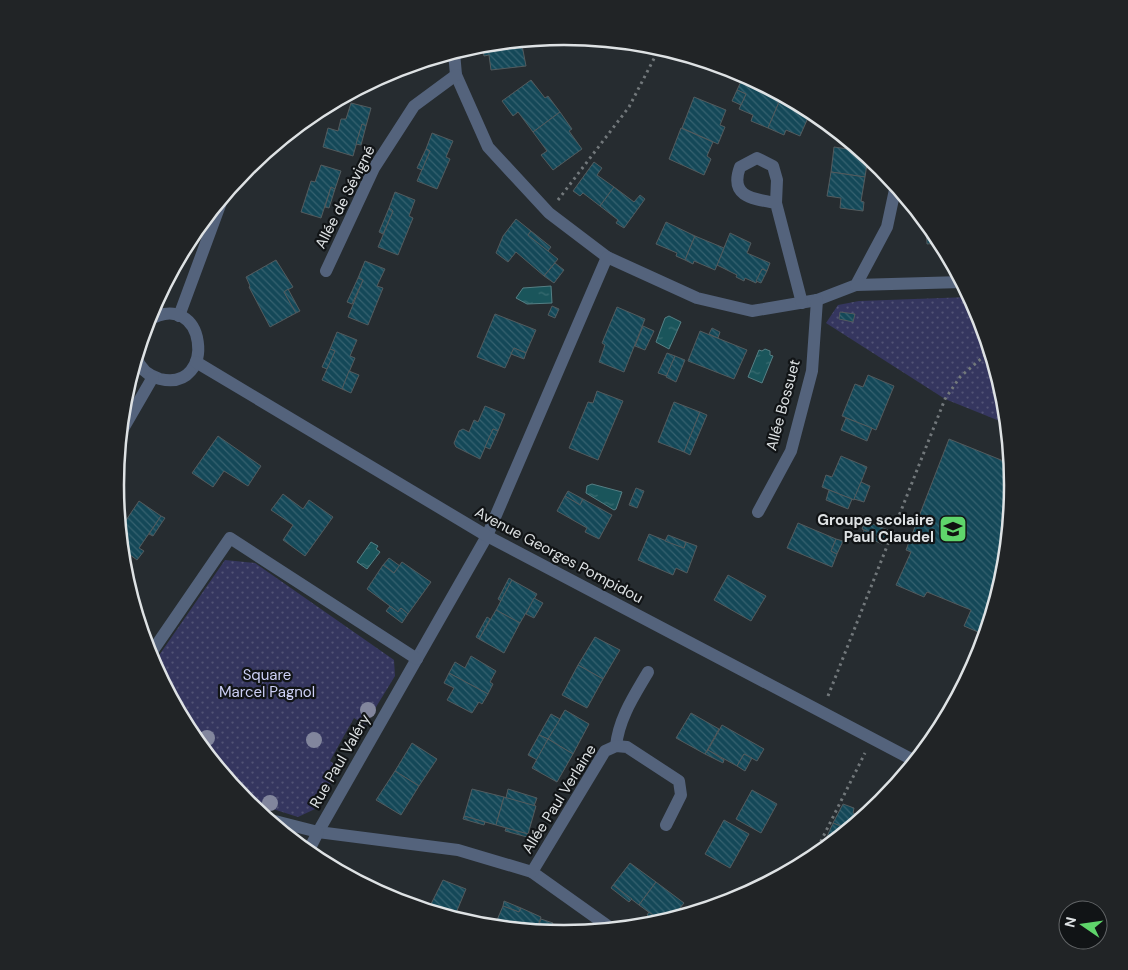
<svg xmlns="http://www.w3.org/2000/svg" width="1128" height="970" viewBox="0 0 1128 970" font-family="'DM Sans',sans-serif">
<defs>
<pattern id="grass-dots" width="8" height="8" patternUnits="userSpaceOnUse" patternTransform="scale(1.25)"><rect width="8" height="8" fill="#35365f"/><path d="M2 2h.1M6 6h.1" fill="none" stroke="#525376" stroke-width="1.8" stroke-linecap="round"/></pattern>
<pattern id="water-ripples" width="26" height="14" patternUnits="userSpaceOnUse" patternTransform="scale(1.25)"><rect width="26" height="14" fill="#1a555b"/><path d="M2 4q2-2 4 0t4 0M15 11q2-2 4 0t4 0" fill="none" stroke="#3b6d72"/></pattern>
<pattern id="building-back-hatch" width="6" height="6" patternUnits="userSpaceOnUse" patternTransform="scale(1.25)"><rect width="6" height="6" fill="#144858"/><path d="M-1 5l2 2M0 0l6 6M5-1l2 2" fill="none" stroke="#366270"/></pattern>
</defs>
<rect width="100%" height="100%" fill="#262c30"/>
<g fill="url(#grass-dots)">
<path d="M970,297C989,333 1003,384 1007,424L945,399L826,323L838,305L859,301Z"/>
<polygon points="225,560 255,563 394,660 395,676 365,725 354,718 330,761 340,768 315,809 298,817 245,800 191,734 153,664"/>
</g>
<g fill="url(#water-ripples)" stroke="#557f84">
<polygon points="551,286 552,303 527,304 516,298 523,288"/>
<polygon points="669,316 681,322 669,349 656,342 665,318"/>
<polygon points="765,349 770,351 770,355 773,356 762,383 748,377 759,350 762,351"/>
<polygon points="592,484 622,492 616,509 614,510 586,493 587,486"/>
<polygon points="371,542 378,546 376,549 380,552 367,569 357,562"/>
</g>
<g fill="url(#building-back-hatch)" stroke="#535b5e">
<polygon points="521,40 526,66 491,70 489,55 484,56 482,44"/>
<polygon points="744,75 782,95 768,128 751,121 753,115 739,109 746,94 737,90"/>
<polygon points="531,80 545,98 548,96 560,112 533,132 518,112 513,116 502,101"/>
<polygon points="737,90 746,94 741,105 732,101"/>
<polygon points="782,95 811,111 800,136 786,130 784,135 768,128"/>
<polygon points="694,97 726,110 720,125 725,127 718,144 682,128"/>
<polygon points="351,103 371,108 366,126 362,124 353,156 323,147 328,128 338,131 341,119 346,119"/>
<polygon points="560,112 572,129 569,131 582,149 553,170 541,155 547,151 533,132"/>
<polygon points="362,124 366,126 361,145 356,144"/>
<polygon points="681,128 713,142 707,156 711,159 704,175 669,159"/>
<polygon points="432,133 453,141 446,157 450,159 437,189 417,181 430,151 426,149"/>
<polygon points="849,141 868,157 865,177 831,172 834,147 848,149"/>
<polygon points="426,149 430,151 422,170 417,168"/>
<polygon points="594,162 602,168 597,175 614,187 600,206 583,193 580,196 573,191"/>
<polygon points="321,165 341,171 335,189 331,187 321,218 301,212 311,181 315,182"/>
<polygon points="831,172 865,177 861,201 864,202 863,211 840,208 841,198 827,196"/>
<polygon points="331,187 335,189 329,208 325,207"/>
<polygon points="614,187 634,202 640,195 645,199 624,228 616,223 618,220 600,206"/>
<polygon points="395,192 415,200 409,216 413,218 398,255 378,247 393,211 389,208"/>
<polygon points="389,208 393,211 383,234 379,232"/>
<polygon points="516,219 531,231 528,235 558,259 544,276 516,252 508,262 496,253 503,236"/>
<polygon points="666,222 695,236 685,260 676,256 677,253 656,244"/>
<polygon points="926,223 937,236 941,243 927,244"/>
<polygon points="531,231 551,247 548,251 528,235"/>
<polygon points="730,233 751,243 747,253 770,263 767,271 762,269 756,283 745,278 744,281 736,277 737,275 717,265"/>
<polygon points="695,236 724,248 715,270 694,261 693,264 685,260"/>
<polygon points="276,260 293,287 284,292 296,313 270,327 249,287 250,286 246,277"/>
<polygon points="365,261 385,269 377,286 383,288 368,325 348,317 363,280 358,278"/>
<polygon points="555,263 564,270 554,283 544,276"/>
<polygon points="762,269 767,271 761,283 756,281"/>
<polygon points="358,278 363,280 352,304 347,302"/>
<polygon points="288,289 300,311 296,313 284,292"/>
<polygon points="552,306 559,309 555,318 548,315"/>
<polygon points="617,307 645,319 624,372 599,362 605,345 602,343"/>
<polygon points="840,312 855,314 853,322 839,319"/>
<polygon points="495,314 536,330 526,353 514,348 505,368 477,357"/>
<polygon points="643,326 654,331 645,350 635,346"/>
<polygon points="712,328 720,332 718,338 709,334"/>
<polygon points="700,331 747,350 734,379 688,361"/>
<polygon points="337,332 357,340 350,356 355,358 342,389 322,380 335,351 330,349"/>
<polygon points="514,348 526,353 524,359 511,354"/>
<polygon points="330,349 335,351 327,369 322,367"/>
<polygon points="667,353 675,356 667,376 658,373"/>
<polygon points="675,356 685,360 676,382 666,377"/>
<polygon points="349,371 359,375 351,393 342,389"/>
<polygon points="868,375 894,386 876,430 842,416 855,384 863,387"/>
<polygon points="597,391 623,401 598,460 569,448 588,402 593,403"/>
<polygon points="674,402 700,412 684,452 658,442"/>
<polygon points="485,406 505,414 498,431 493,429 480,459 456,447 454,443 459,431 463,429 469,432 474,420 478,422"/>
<polygon points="700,412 707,415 690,455 684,452"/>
<polygon points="846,418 872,428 867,441 841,430"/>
<polygon points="493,429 498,431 490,449 485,447"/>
<polygon points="218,436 261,466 248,486 224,471 213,487 192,473"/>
<polygon points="949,439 1011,464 1013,485 1004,573 985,635 964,626 971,610 927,592 924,597 896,585 911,552 906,550"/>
<polygon points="841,456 867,467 854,500 822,487 826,475 832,477"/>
<polygon points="861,482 870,486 864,502 854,499"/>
<polygon points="636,488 644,491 637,508 629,505"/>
<polygon points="829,490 852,499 848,509 826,500"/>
<polygon points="568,491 583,499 580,505 565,496"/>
<polygon points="283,494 303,509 309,500 333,517 305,556 283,540 293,525 271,510"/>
<polygon points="565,496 580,505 583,499 612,515 599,539 585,532 587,528 557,511"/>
<polygon points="139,501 161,516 139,548 144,551 137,560 122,549 120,529"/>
<polygon points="161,516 165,518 153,536 149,534"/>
<polygon points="865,521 888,530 885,539 862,529"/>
<polygon points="798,523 836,539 831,551 837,554 832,567 787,548"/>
<polygon points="864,530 885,539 882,544 862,535"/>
<polygon points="649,534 684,548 686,542 697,546 687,573 676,568 673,575 638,560"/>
<polygon points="668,535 686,542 684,548 665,541"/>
<polygon points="836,539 843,541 837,554 831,551"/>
<polygon points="389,558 400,566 394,573 383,565"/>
<polygon points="402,562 431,582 408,614 401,608 398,612 367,589 383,565 394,573"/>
<polygon points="728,575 766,596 751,621 714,600"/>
<polygon points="509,578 512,580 501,601 498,599"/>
<polygon points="512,580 537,594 520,623 496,610"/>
<polygon points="128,587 136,592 132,598"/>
<polygon points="534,598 543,603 534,618 526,614"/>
<polygon points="390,606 398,612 401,608 408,614 402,623 386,611"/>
<polygon points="496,610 520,623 504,653 479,639"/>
<polygon points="487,617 490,619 479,639 476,637"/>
<polygon points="595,637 620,650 603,679 578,665"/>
<polygon points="471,656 496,671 490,682 493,684 488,694 449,673 455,662 465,668"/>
<polygon points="578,665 603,679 587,708 562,695"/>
<polygon points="449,673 488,694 482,704 479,702 472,713 447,700 454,688 444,683"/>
<polygon points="565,710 589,724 573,754 548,739"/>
<polygon points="691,713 719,729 705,754 676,738"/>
<polygon points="551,714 560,719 548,739 539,735"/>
<polygon points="722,725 764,749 757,761 744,754 737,766 708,750"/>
<polygon points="539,735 548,739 537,760 528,755"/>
<polygon points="548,739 573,754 557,782 532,768"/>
<polygon points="412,743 437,759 419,786 395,771"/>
<polygon points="708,750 724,760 723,763 705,754"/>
<polygon points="744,754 752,758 745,771 737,766"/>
<polygon points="395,771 419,786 401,815 376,800"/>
<polygon points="472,789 504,797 496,825 464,816"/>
<polygon points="508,789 537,798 534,806 506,798"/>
<polygon points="752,790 777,804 761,833 736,819"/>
<polygon points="504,797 536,806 528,834 496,825"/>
<polygon points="843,804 854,808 853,813 863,817 848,829 833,823"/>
<polygon points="464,816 485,822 484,825 463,819"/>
<polygon points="724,820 749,834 730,868 705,854"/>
<polygon points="833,823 848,829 831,844 825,841"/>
<polygon points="506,828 528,834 527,837 505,831"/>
<polygon points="630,863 656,882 639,905 613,885"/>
<polygon points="443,880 466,889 454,918 428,910"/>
<polygon points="656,882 684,903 671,919 662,922 639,905"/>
<polygon points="613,885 632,899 629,902 611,888"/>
<polygon points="504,901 521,908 519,912 503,906"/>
<polygon points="503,906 519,912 521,908 541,917 536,931 494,927"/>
<polygon points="649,912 662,922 657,923 647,915"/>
<polygon points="541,919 553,923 549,932 536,931"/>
</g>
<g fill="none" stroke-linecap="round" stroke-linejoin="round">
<g stroke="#72787b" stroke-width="3" stroke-dasharray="2.5 4" stroke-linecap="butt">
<polyline points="558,200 629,107 660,47"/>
<polyline points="828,696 945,399 960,377 990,351"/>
<polyline points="812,859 865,753"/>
</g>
<g stroke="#54637c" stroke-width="12">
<polyline points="454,52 456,75 488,147 549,213 607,257 697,298 752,311 817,300 856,285 887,227 896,185"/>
<path d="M776,203C753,199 729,197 740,167L757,158L773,166L777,180L776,203L802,303"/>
<polyline points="607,257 487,536 318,832 458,850 532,872 612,929"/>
<polyline points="326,271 374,168 414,106 456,75"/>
<polyline points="856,285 962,282"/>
<polyline points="179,316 223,197"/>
<path d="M136,357C140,369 149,376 160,379C218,393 207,285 147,321"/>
<polyline points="196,362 487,536 915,761"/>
<polyline points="120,434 153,377"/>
<polyline points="758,512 791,451 812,371 817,300"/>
<polyline points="149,656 230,538 417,659"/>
<path d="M616,746C619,718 634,696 648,672"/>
<polyline points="267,819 318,832 308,852"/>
<polyline points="532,872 605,751 616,746 627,747 679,781 681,795 666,825"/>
</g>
</g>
<g fill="#82869d">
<circle cx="368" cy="710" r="8"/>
<circle cx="207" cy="738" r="8"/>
<circle cx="314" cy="740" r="8"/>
<circle cx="270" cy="803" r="8"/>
</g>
<defs>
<symbol id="school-square" viewBox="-11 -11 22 22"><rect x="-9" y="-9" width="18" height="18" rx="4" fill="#5fd56b" stroke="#111416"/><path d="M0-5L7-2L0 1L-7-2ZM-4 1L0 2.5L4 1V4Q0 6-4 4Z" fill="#111"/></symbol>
</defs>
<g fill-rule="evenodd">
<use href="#school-square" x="937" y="513" width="32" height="32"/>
</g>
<g text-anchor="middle" stroke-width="4.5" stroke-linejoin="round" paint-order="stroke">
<g font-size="15" fill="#dee2e4" stroke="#111416">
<text transform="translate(345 197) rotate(-63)" y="5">Allée de Sévigné</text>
<text transform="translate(783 405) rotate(-75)" y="5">Allée Bossuet</text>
<text transform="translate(559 555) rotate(28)" y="5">Avenue Georges Pompidou</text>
<text transform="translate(340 761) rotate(-60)" y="5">Rue Paul Valéry</text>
<text transform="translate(559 799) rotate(-58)" y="5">Allée Paul Verlaine</text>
</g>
<g font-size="15" font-weight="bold" fill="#dee2e4" stroke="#111416" text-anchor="end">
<text x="934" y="525">Groupe scolaire<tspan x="934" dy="17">Paul Claudel</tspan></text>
</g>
<g font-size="15" fill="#cdd0f6" stroke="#111416">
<text x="267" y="680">Square<tspan x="267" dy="17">Marcel Pagnol</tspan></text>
</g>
</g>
<path d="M0 0H1128V970H0ZM124 485a440 440 0 1 1 880 0a440 440 0 1 1-880 0Z" fill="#212426" fill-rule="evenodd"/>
<path fill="none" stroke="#dee2e4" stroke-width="2.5" d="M124 485a440 440 0 1 1 880 0a440 440 0 1 1-880 0Z"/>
<g transform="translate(1083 925) rotate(283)"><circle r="24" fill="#111416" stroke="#636668"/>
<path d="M0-4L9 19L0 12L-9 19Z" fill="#5fd56b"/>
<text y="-8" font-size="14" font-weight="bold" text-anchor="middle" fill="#dee2e4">N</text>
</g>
</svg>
